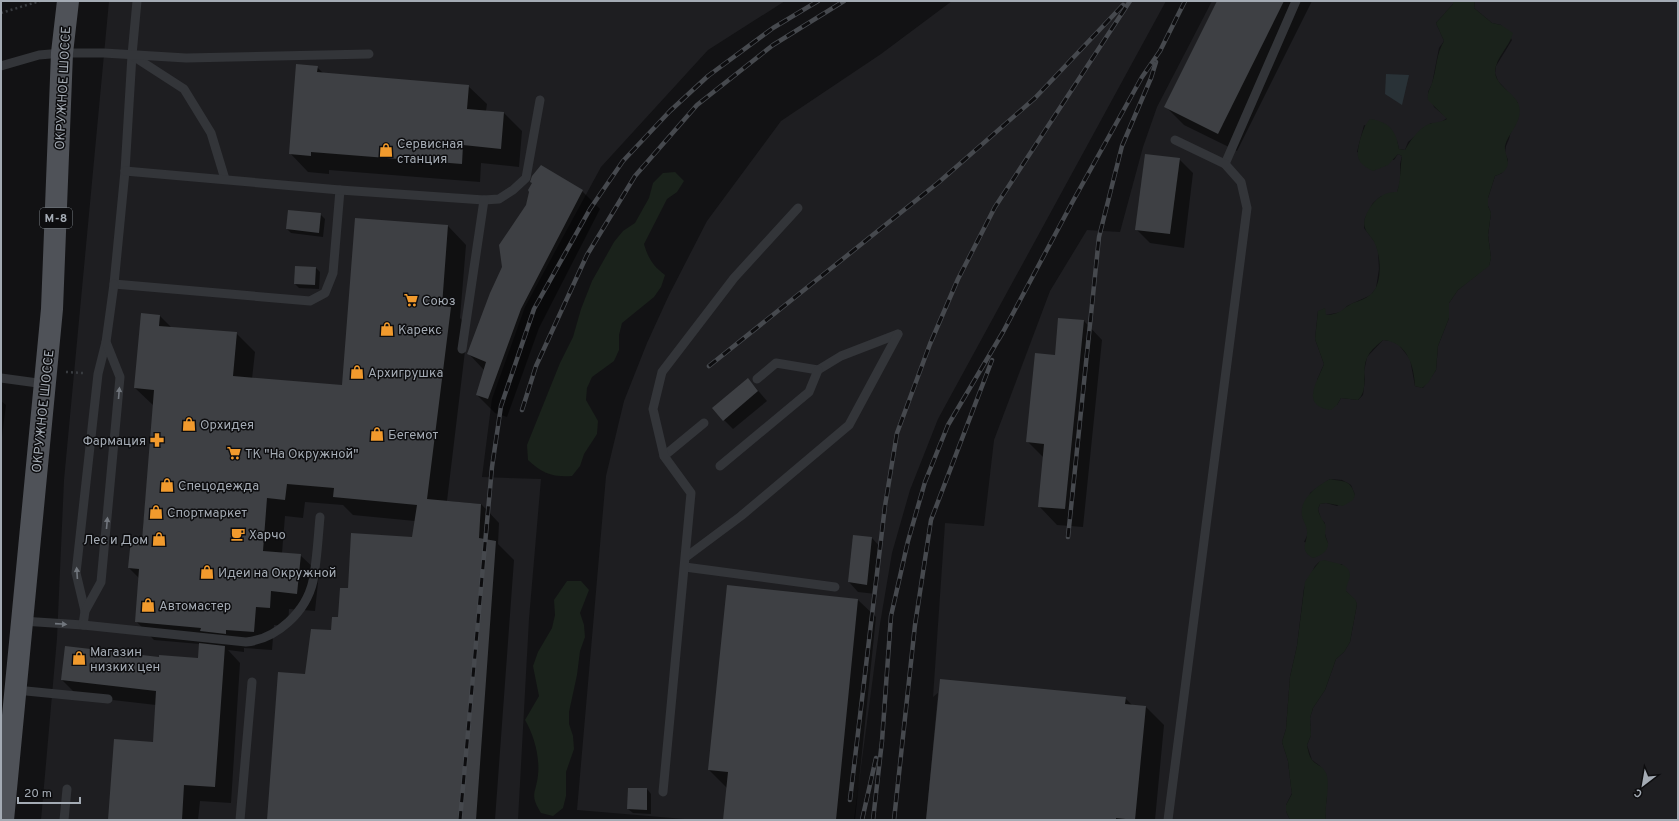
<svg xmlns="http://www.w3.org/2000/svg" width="1679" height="821" viewBox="0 0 1679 821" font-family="Overpass,sans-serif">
<rect width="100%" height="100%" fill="#121214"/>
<g fill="#1e1e21" fill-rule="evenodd">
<polygon points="109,1 785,1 708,50 601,167 525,307 492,399 482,477 541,479 529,619 518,820 41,820 57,638 64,480"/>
<polygon points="952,1 1166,1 938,419 910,490 892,553 880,624 854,820 696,820 577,810 606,476 624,401 647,343 669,295 707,221 781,121 881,54"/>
<path d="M1212,1H1453V4L1436,23L1444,41L1439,48L1432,84L1428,92L1434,107L1447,118L1440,123H1431L1408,142L1405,150L1399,149L1397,141L1364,125L1357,152L1394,160L1398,154L1402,156L1400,164V183L1397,192L1380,197L1373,203L1365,218L1364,228L1375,242L1378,251L1379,269L1376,288L1371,295L1347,306L1342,312L1326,315L1318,311L1315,339L1324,364L1317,380L1337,405L1341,398L1358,400L1363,395L1365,379L1364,372L1367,357L1383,340L1392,341L1399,345L1410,359L1415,386L1423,388L1436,370L1438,346L1449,318V303L1458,290L1489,265L1491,258L1488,235L1491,213L1488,206V198L1495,176L1502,173L1508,160L1505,153L1506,146L1509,139L1518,103L1498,81L1495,73L1496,66L1512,40L1501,25L1492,23L1474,8L1475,1H1678V820H1326L1325,812L1327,796V785L1320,766L1312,760L1307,745L1311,735L1310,718L1313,708L1325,690L1336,659L1344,652L1350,642L1357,604L1354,599L1346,591L1342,564H1337L1325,561L1319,562L1315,566L1304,588L1297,646L1290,677L1286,729L1282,742L1288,761L1291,787L1292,793L1286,805V811L1290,820H926L938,693L933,697L945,523L984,526L994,440L1050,291L1087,230L1120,232L1143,147L1157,107ZM1330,479L1342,480L1351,485L1355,495L1337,506L1326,503L1320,504L1318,509L1321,519L1325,523V534L1328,544L1304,542L1307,536L1310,493Z"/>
</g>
<g fill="#1a221b">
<path d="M1453,1H1475L1474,8L1492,23L1501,25L1513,33C1510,46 1496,57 1495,71C1495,85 1513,92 1518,103C1525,121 1508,132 1505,146C1504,154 1510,160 1507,167C1504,173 1500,174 1495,176L1488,198V206L1491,213L1488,235L1491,258L1489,266L1458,290L1449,303V318L1438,346L1436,370L1428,383L1422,388L1415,386C1414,365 1407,342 1383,340C1377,345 1371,350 1368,356C1360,370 1370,388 1358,400L1341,398L1337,405L1331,410C1299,406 1318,381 1324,364L1315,339L1318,311L1325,308L1326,315C1342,314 1341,309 1353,303C1359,301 1365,299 1370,295C1383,285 1381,257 1375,244C1373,238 1367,234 1365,228C1361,219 1372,202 1380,197C1385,193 1391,192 1397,192C1401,180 1400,167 1402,156L1398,154L1388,165L1373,171C1356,163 1356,156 1360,140C1363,131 1364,126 1370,119C1389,122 1396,130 1399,149L1405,150C1410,141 1420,126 1432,123C1438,122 1441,122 1447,119L1428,100C1427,91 1430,90 1432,83C1437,68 1436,54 1444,41L1436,23L1453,4Z"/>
<path d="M675,172L684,181L677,192L667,199L644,244C648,258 653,266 665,275L661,287L654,297L622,323L619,335V350L614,361L592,377L587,388L586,400L598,421L597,434L584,454L580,466L572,476C552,477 543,474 528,460L527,445L560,363L573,337L581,309L592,281L614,242L623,231L635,223L649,198L653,183L663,173Z"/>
<path d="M1330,479C1344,482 1350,479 1355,495L1353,500L1343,506L1326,503L1320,504L1318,509C1319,515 1322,519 1325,524C1327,527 1325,530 1325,533C1325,537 1327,540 1328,543C1329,551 1320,556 1313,558C1298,550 1308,543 1307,531C1307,526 1303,521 1302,516C1299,499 1317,486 1330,479Z"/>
<path d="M1325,560C1334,564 1350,562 1350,576C1349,581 1346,586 1346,591L1355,599L1357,604L1350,642L1344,652L1336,659L1325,690L1313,708L1310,718L1311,735L1307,745C1308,750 1309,756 1312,760C1316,765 1323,766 1326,773C1331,785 1324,806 1326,820H1290L1286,811V805L1292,794L1291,787L1288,761L1282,742L1286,729L1290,677L1297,646L1305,582L1312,571L1320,561Z"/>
<path d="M567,581H581L589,590L580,613L584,625L585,637L580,651L577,675L569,712V724L573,736L574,749L566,772V796L563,808L553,816L541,813C529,794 536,794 538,775C540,757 534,735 525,720L539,696L533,666L538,652L552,628L555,615L554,600Z"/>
</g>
<polygon fill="#293237" points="1386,74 1409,75 1402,105 1385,94"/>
<g fill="#0007">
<polygon points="1218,1 1312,1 1237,151 1184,125 1166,107"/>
<polygon points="317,67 324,74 468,86 487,104 486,111 504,113 522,131 519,167 481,163 480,182 329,170 329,174 308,172 290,153"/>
<polygon points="1179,159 1193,173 1184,248 1150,243 1136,229"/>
<polygon points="582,191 600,209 539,328 507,417 495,413 477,395 484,370 469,354 527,206"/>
<polygon points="320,214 325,219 323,237 291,233 287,229"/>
<polygon points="448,226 466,245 460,318 468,326 447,501 481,504 499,523 498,544 514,560 495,820 268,820 306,675 339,618 349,589 413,538 415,521 353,515 343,505 305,502 303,518 285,516 282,553 300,555 319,573 315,611 289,609 288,626 274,625 272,650 244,648 244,652 228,650 240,663 231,803 200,801 198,820 108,820 154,743 156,705 78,696 62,680 199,659 200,644 154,640 136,621 139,578 129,568 142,541 154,406 135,388 160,316 172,328 236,333 255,352 252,379 343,387"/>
<polygon points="316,268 320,272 319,289 299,288 295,284"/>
<polygon points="1084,321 1102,340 1083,527 1057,525 1039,506 1044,458 1027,441 1055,356"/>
<polygon points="748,379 767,401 733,429 724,420"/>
<polygon points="1,401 6,405 1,445"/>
<polygon points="872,538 881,548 876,594 858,592 849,582"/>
<polygon points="858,600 876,617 855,820 724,820 727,788 709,770"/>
<polygon points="1125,698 1133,706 1146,707 1164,725 1155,820 927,820"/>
<polygon points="647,789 651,794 651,814 633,813 628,809"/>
</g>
<g fill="#3e4044">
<polygon points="1217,1 1284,1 1218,134 1164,107"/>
<polygon points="296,64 318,66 317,72 469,85 467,109 504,112 501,149 463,145 462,164 311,152 311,156 289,154"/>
<polygon points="1145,154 1180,158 1170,234 1135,230"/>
<polygon points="541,165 583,190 521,309 488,399 476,395 486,362 467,354 490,293 502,267 499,245 526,205 529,192 528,190 532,183 530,182 532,176"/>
<polygon points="288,210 321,213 319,233 286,229"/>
<polygon points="355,218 448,225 442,306 451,307 427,499 481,504 479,538 496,541 476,820 267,820 278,672 305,674 311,629 331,630 332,617 338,617 340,588 348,588 351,533 412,537 417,505 333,497 334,488 287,484 285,500 267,498 263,551 301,554 297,594 271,591 270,608 256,607 254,632 226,630 226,634 200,631 201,628 135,622 139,569 128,568 131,539 142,540 154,390 134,388 141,313 160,315 159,326 237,332 233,376 342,385"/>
<polygon points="295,266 316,267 315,285 294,284"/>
<polygon points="1058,318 1084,320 1065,509 1038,507 1044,444 1026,442 1035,353 1055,355"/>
<polygon points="748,378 758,391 723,421 712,408"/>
<polygon points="853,535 872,537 867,585 848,582"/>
<polygon points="727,585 858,599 836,820 723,820 728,772 708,770"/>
<polygon points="199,643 225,646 215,787 184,785 182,820 108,820 114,739 153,742 156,691 61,680 65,646 159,657 159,655 198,658"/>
<polygon points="940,679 1126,697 1125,704 1146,706 1135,820 1116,818 1116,820 926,820"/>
<polygon points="628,788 647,788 647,810 627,809"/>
</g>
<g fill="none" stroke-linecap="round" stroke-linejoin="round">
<g stroke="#393c40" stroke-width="2.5" stroke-dasharray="2 3" stroke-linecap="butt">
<polyline points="1,13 40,1"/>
<polyline points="66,372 83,373"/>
</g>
<g stroke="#333539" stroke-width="9">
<polyline points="137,1 132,55 125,171 114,284 310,301 325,293 333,273 340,190"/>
<polyline points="133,56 184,89 211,133 225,179"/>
<polyline points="1,66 39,55 62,53 104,53 186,58 369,54"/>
<polyline points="1225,164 1296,1"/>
<polyline points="125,171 340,190 484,200 499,199 513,190 526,178 540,100"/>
<polyline points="462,349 484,200"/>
<polyline points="1,378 45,384"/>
<polyline points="757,379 776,363 818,370 841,356 898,334"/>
<polyline points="664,456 704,423"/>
<polyline points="720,466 809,392 818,370"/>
<polyline points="686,557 741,516 849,425 898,334"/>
<polyline points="685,567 835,587"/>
<polyline points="85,611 76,573 98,374 106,342"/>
<polyline points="22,621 83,625 85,611 101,582 120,377 106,342 114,284"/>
<path d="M83,625L246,642C277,639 306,612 313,581C317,560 318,538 320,517"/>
<polyline points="16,690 108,699"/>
<polyline points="663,792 691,493 664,456 653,409 662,372 734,278 798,208"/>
<polyline points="64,820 67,789"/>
<polyline points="240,820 252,682"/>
<polyline points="1168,820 1247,208 1241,182 1225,164 1175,140"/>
</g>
<polyline stroke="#4f5258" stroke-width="22" points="3,820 52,309 62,53 68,1"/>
<defs>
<g id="rail">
<polyline points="709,366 939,182 1035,98 1123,5"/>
<polyline points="522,410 536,366 587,255 635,176 697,105 773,45 844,1"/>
<polyline points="1068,537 1099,237 1122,146 1151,78 1156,62"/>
<polyline points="850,800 885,506 897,433 930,344 958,279 995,207 1130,1"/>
<polyline points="460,820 492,467 501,406 534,309 590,209 623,161 670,111 708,76 773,28 818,1"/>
<polyline points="862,820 876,758"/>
<polyline points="873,820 882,741 891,616 908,541 925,482 948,425 1003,332 1073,201 1142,77 1160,51 1185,1"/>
<polyline points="894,820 915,625 931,520 992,360"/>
</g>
</defs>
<use href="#rail" stroke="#46494e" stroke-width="4.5"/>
<use href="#rail" stroke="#0d0d0f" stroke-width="3" stroke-dasharray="9" stroke-linecap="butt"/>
</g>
<defs><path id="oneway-solid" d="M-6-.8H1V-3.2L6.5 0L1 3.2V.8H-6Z"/></defs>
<g fill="#71767d">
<use href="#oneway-solid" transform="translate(119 393) rotate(-85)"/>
<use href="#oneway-solid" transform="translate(107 523) rotate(-85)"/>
<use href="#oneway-solid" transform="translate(77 573) rotate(-94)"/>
<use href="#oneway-solid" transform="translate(61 624) rotate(4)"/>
</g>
<defs>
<symbol id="shop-bare" viewBox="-9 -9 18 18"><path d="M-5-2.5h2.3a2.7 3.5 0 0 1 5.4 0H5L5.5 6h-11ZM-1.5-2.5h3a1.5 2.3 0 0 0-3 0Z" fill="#f19a2d" stroke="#0d0d0f" stroke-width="2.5" paint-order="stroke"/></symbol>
<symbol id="supermarket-bare" viewBox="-9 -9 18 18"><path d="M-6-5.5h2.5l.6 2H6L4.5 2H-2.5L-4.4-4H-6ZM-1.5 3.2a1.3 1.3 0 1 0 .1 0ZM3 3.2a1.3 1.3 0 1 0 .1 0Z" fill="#f19a2d" stroke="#0d0d0f" stroke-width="2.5" paint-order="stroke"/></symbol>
<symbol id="pharmacy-bare" viewBox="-9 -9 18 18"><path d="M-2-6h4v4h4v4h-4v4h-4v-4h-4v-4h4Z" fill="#f19a2d" stroke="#0d0d0f" stroke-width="2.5" paint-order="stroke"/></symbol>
<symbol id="cafe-bare" viewBox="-9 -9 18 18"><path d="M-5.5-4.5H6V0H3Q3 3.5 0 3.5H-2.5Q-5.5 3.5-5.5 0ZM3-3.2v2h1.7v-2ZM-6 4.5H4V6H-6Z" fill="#f19a2d" stroke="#0d0d0f" stroke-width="2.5" paint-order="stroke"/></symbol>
</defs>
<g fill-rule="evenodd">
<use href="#shop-bare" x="376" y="140" width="20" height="20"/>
<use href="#supermarket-bare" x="401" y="290" width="20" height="20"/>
<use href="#shop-bare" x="377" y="319" width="20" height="20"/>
<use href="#shop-bare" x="347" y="362" width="20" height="20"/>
<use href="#shop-bare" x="179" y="414" width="20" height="20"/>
<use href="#shop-bare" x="367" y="424" width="20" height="20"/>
<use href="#pharmacy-bare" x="147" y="430" width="20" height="20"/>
<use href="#supermarket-bare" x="224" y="443" width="20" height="20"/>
<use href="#shop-bare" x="157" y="475" width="20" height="20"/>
<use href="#shop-bare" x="146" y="502" width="20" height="20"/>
<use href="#cafe-bare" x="228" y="524" width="20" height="20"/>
<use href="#shop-bare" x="149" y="529" width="20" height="20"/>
<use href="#shop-bare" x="197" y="562" width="20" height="20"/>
<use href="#shop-bare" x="138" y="595" width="20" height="20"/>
<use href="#shop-bare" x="69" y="648" width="20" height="20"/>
</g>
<g text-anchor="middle" stroke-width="3" stroke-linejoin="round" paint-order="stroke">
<rect fill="#0d0d0f" stroke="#777c82" stroke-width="1" x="40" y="208" width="32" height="20" rx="3"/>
<g font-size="12" font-weight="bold" fill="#a4abb4">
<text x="56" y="222">М-8</text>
</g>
<g font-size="13" fill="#a4abb4" stroke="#0d0d0f">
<text transform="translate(62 88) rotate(-87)" y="5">ОКРУЖНОЕ ШОССЕ</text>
<text transform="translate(42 411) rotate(-84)" y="5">ОКРУЖНОЕ ШОССЕ</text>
</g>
<g font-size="13" fill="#a4abb4" stroke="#0d0d0f" text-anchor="start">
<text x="397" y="148">Сервисная<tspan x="397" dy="15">станция</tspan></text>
<text x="422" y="305">Союз</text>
<text x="398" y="334">Карекс</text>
<text x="368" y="377">Архигрушка</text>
<text x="200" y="429">Орхидея</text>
<text x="388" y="439">Бегемот</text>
<text x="146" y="445" text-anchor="end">Фармация</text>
<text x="245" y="458">ТК "На Окружной"</text>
<text x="178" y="490">Спецодежда</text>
<text x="167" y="517">Спортмаркет</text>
<text x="249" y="539">Харчо</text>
<text x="148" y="544" text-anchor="end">Лес и Дом</text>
<text x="218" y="577">Идеи на Окружной</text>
<text x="159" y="610">Автомастер</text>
<text x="90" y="656">Магазин<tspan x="90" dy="15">низких цен</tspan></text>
</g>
</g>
<rect width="1679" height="821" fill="none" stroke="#a4abb4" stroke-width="4"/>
<g transform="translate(1643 785) rotate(211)" stroke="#0d0d0f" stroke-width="3" paint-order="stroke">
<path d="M0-3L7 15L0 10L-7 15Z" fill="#a4abb4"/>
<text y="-6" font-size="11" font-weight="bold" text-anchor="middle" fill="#a4abb4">С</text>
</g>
<path d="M18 797v6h62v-6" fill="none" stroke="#a4abb4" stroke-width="2"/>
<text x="24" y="797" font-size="12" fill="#a4abb4" stroke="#0d0d0f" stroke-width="3" paint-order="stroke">20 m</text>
</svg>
